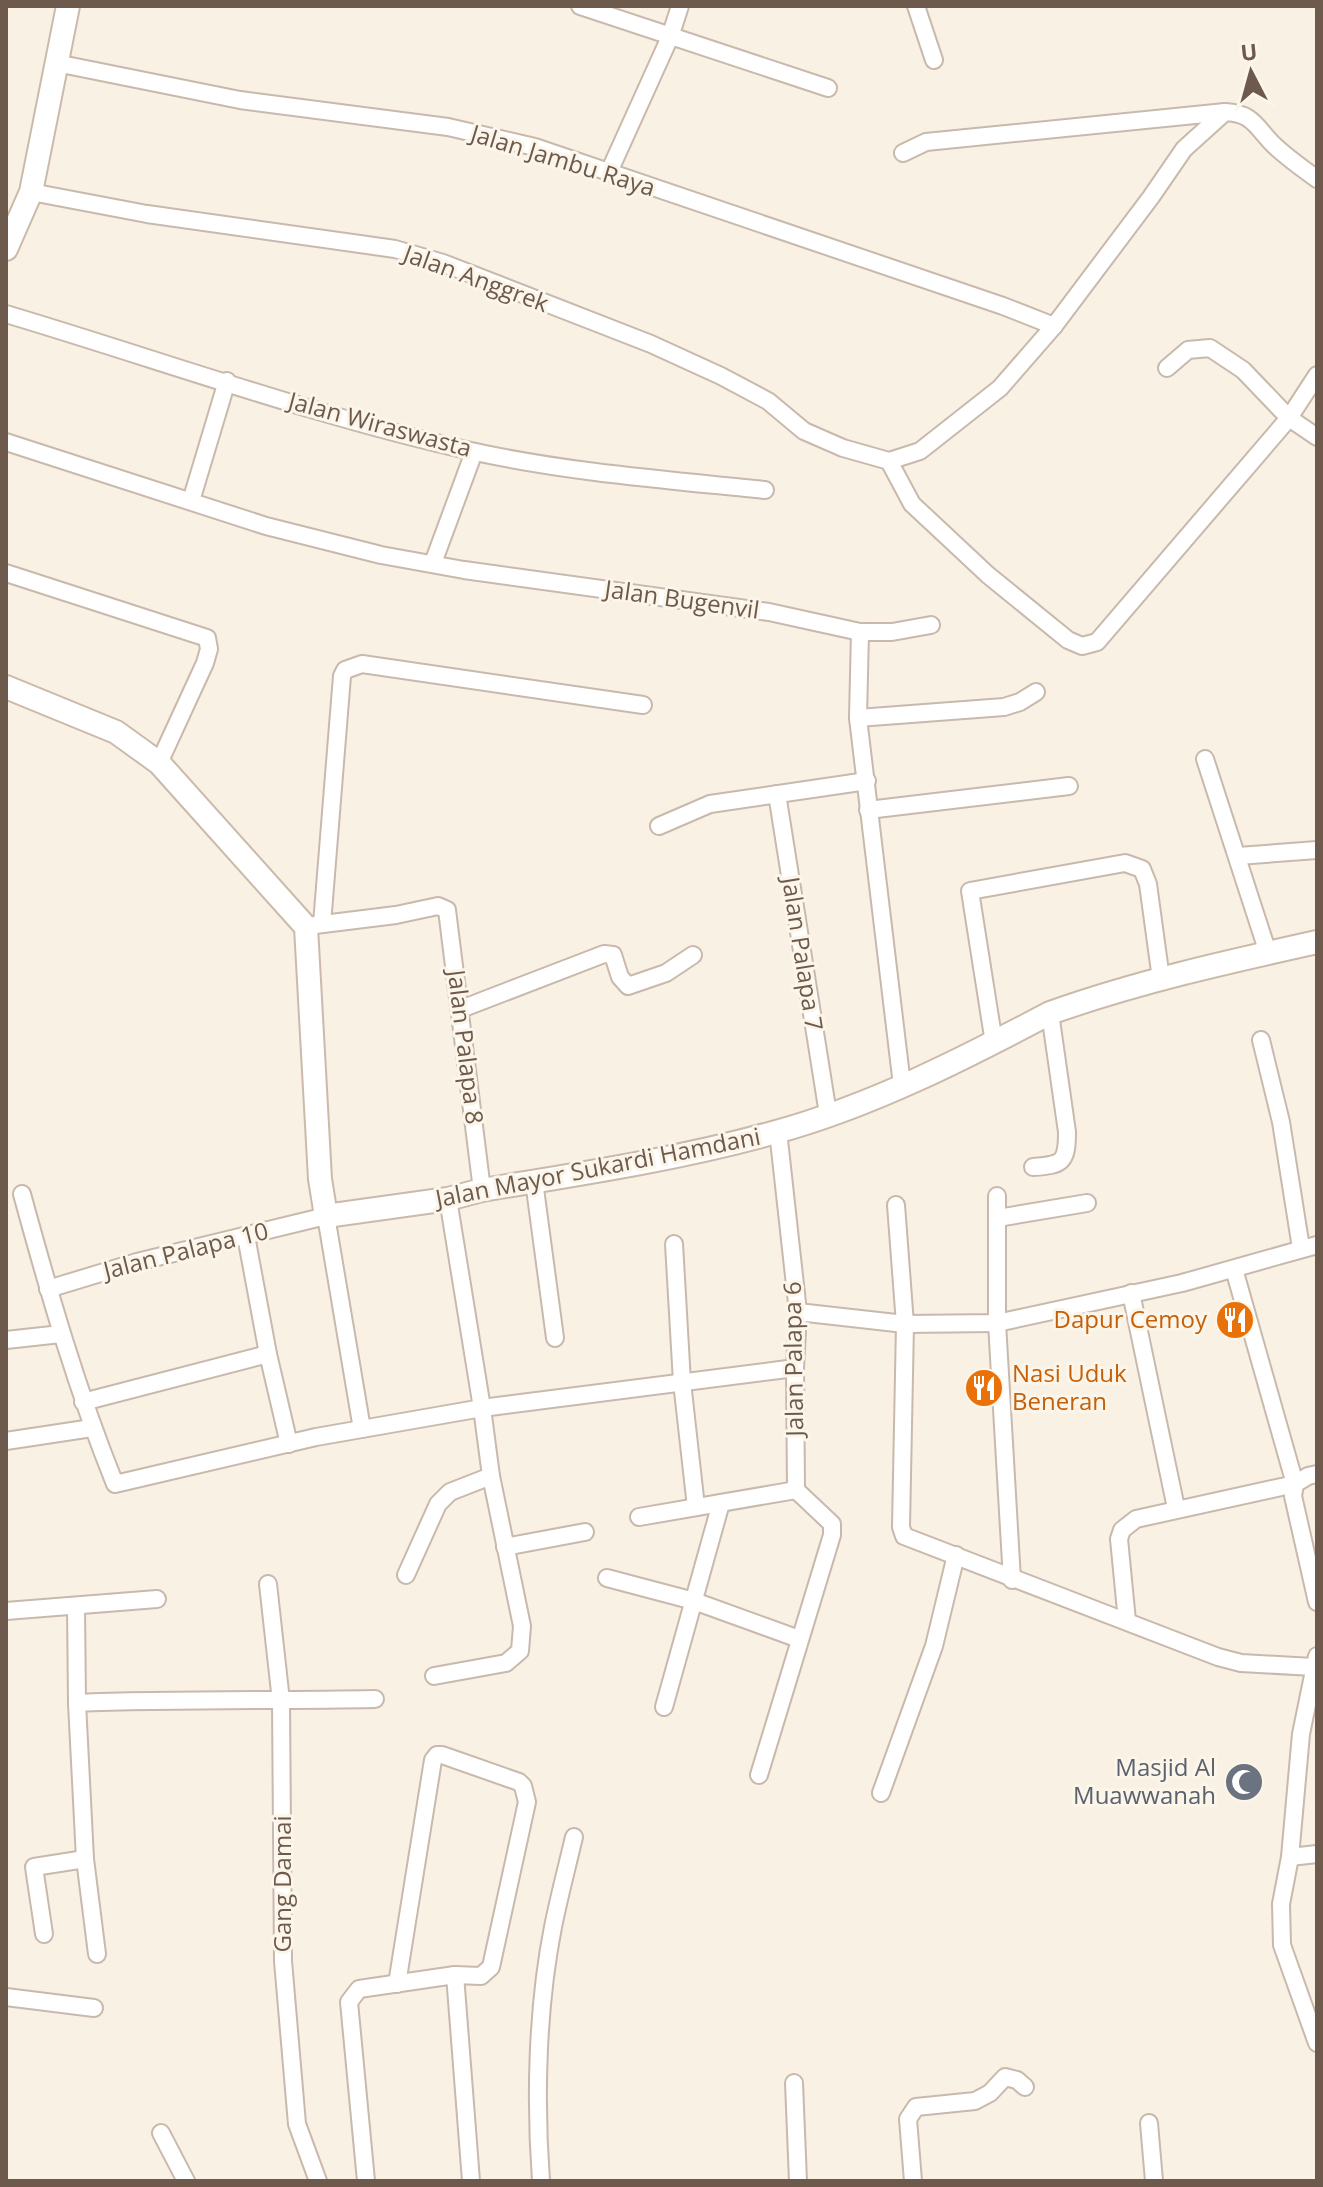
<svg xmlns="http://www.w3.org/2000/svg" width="1323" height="2187" viewBox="0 0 1323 2187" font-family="'Open Sans',sans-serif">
<rect width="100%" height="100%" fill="#f9f1e4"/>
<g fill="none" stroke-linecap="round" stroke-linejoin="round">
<defs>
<g id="street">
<polyline points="580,6 828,88"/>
<polyline points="916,6 934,60"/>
<polyline points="56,63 240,100 448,127 535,147 1003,306 1054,326"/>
<polyline points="903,153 926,142 1225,112"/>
<polyline points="609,172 670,37 680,6"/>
<path d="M31,192L147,214L395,249L443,263L651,344L721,376L768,401L804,431L843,448L889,461L920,451L1000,388L1054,326L1151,197L1184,149L1225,112C1255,113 1257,130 1276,147C1289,159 1303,169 1317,179"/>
<path d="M6,314C160,360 314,416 471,451C565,472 668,480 765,490"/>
<polyline points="1167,368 1188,350 1210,348 1243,370 1289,418 1317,437"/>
<polyline points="6,442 266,526 381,555 464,570 769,612 860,632 892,632 931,625"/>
<polyline points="889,461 912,504 988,575 1068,640 1082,646 1097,642 1289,418 1317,375"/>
<polyline points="191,501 227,381"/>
<polyline points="433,563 474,452"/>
<polyline points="6,573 207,638 209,649 205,663 159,763"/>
<polyline points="860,632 858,718 902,1085"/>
<polyline points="858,718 1004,707 1020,702 1036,692"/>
<polyline points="1205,759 1268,953"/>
<polyline points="777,794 828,1114"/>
<polyline points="868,810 1069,786"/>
<polyline points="659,826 710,804 867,781"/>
<polyline points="1238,856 1317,850"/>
<polyline points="322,924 342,676 345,670 362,664 643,705"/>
<polyline points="315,925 396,915 438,906 447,910 482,1190"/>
<polyline points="461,1009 604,954 613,955 620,977 628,986 666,973 693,955"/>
<polyline points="1261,1040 1281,1122 1301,1248"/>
<polyline points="994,1043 970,891 1125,863 1142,869 1148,884 1161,979"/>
<path d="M1033,1167C1062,1165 1067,1163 1067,1132L1050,1013"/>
<polyline points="534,1181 555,1338"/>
<path d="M22,1194C49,1293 77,1390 115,1484L316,1437L482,1408L795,1368"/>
<polyline points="997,1196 997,1323 1012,1580"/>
<polyline points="896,1205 905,1324 901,1527 904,1536 1218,1657 1241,1663 1313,1667"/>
<polyline points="998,1218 1087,1203"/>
<polyline points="246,1236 268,1354 289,1444"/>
<polyline points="674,1244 682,1382 696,1507"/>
<polyline points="48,1289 137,1262 326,1216 362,1429"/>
<polyline points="1131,1293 1176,1508"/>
<polyline points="798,1312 905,1324 997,1323 1182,1283 1317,1245"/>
<polyline points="6,1340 61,1334"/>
<polyline points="83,1402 268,1354"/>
<polyline points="6,1441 92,1428"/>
<polyline points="1317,1474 1308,1476 1295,1484 1293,1496 1317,1602"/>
<polyline points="639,1517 796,1490"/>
<polyline points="505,1547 585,1532"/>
<polyline points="406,1575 438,1504 450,1492 491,1476"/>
<polyline points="607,1578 694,1601 799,1639"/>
<polyline points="268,1584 281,1701 283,1961 297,2124 318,2181"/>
<polyline points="76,1606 77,1703 85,1859 97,1954"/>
<polyline points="6,1611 157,1599"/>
<polyline points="1127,1621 1119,1539 1122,1530 1136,1519 1295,1484 1234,1269"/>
<polyline points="1317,1656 1301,1734 1290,1857 1281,1904 1282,1945 1317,2043"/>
<polyline points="434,1676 506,1663 520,1651 522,1626 491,1476 482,1408 448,1199"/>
<path d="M77,1703C176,1699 275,1701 375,1699"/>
<polyline points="664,1707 721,1503"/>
<polyline points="759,1775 832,1535 832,1524 796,1490 795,1368 798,1312 778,1131"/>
<polyline points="881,1793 934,1646 956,1555"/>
<polyline points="1290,1857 1317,1854"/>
<polyline points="44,1934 34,1867 85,1859"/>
<polyline points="397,1984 433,1760 437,1755 442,1755 519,1782 523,1786 527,1802 491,1967 481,1976 455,1975"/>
<polyline points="6,1997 94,2008"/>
<polyline points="794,2083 798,2181"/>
<polyline points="1149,2123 1154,2181"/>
<polyline points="161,2133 186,2181"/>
<polyline points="366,2181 349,2002 359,1989 455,1975 471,2181"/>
<path d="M541,2181C535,2100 537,2008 553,1927C559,1897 567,1867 574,1837"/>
<polyline points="913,2181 908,2119 916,2107 975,2101 990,2093 1005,2077 1017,2080 1025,2087"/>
</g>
<g id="secondary">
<polyline points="6,249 31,192 68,6"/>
<path d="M6,687L116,732L159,763L306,927L320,1179L326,1216L448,1199L482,1190C580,1174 680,1159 776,1132C871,1106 963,1059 1050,1013C1137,982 1227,962 1317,942"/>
</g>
</defs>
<use href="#street" stroke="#c8b9ac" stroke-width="20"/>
<use href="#secondary" stroke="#cbbaaa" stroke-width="26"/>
<use href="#street" stroke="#fff" stroke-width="16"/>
<use href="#secondary" stroke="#fff" stroke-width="22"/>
</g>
<defs>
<symbol id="restaurant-disc" viewBox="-11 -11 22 22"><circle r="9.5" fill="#e8710a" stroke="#fcf5e9"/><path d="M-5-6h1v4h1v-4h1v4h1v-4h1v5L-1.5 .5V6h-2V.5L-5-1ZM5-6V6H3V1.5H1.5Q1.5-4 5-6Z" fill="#fff"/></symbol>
<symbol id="mosque-disc" viewBox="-11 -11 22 22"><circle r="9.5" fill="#6b7280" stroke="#fcf5e9"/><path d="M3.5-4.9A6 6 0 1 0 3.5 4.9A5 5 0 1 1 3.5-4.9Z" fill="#fff"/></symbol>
</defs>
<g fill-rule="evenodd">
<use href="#restaurant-disc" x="1213" y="1298" width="44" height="44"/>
<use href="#restaurant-disc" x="962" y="1366" width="44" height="44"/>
<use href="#mosque-disc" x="1222" y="1760" width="44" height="44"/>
</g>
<g text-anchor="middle" stroke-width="6" stroke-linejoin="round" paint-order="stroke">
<g font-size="24" fill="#6e5a4d" stroke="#fcf5e9">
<text transform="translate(563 161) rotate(17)" y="8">Jalan Jambu Raya</text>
<text transform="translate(476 279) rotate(20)" y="8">Jalan Anggrek</text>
<text transform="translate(380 425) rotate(15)" y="8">Jalan Wiraswasta</text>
<text transform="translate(682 600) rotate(8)" y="8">Jalan Bugenvil</text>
<text transform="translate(802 954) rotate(81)" y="8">Jalan Palapa 7</text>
<text transform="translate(465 1047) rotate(83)" y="8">Jalan Palapa 8</text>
<text transform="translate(598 1168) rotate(-11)" y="8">Jalan Mayor Sukardi Hamdani</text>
<text transform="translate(186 1251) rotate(-14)" y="8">Jalan Palapa 10</text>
<text transform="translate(794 1359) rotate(-91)" y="8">Jalan Palapa 6</text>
<text transform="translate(283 1884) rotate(-90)" y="8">Gang Damai</text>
</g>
<g font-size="24" fill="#c56008" stroke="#fcf5e9" text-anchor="end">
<text x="1207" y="1328">Dapur Cemoy</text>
<text x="1012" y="1382" text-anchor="start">Nasi Uduk<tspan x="1012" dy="28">Beneran</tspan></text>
</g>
<g font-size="24" fill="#5b616d" stroke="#fcf5e9" text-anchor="end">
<text x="1216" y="1776">Masjid Al<tspan x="1216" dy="28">Muawwanah</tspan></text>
</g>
</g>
<rect width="1323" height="2187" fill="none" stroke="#6e5a4d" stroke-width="16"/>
<g transform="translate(1251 72) rotate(354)" stroke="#fcf5e9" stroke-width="6" paint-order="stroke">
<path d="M0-6L14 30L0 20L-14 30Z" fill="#6e5a4d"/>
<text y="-12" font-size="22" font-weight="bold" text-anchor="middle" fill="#6e5a4d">U</text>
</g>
</svg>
